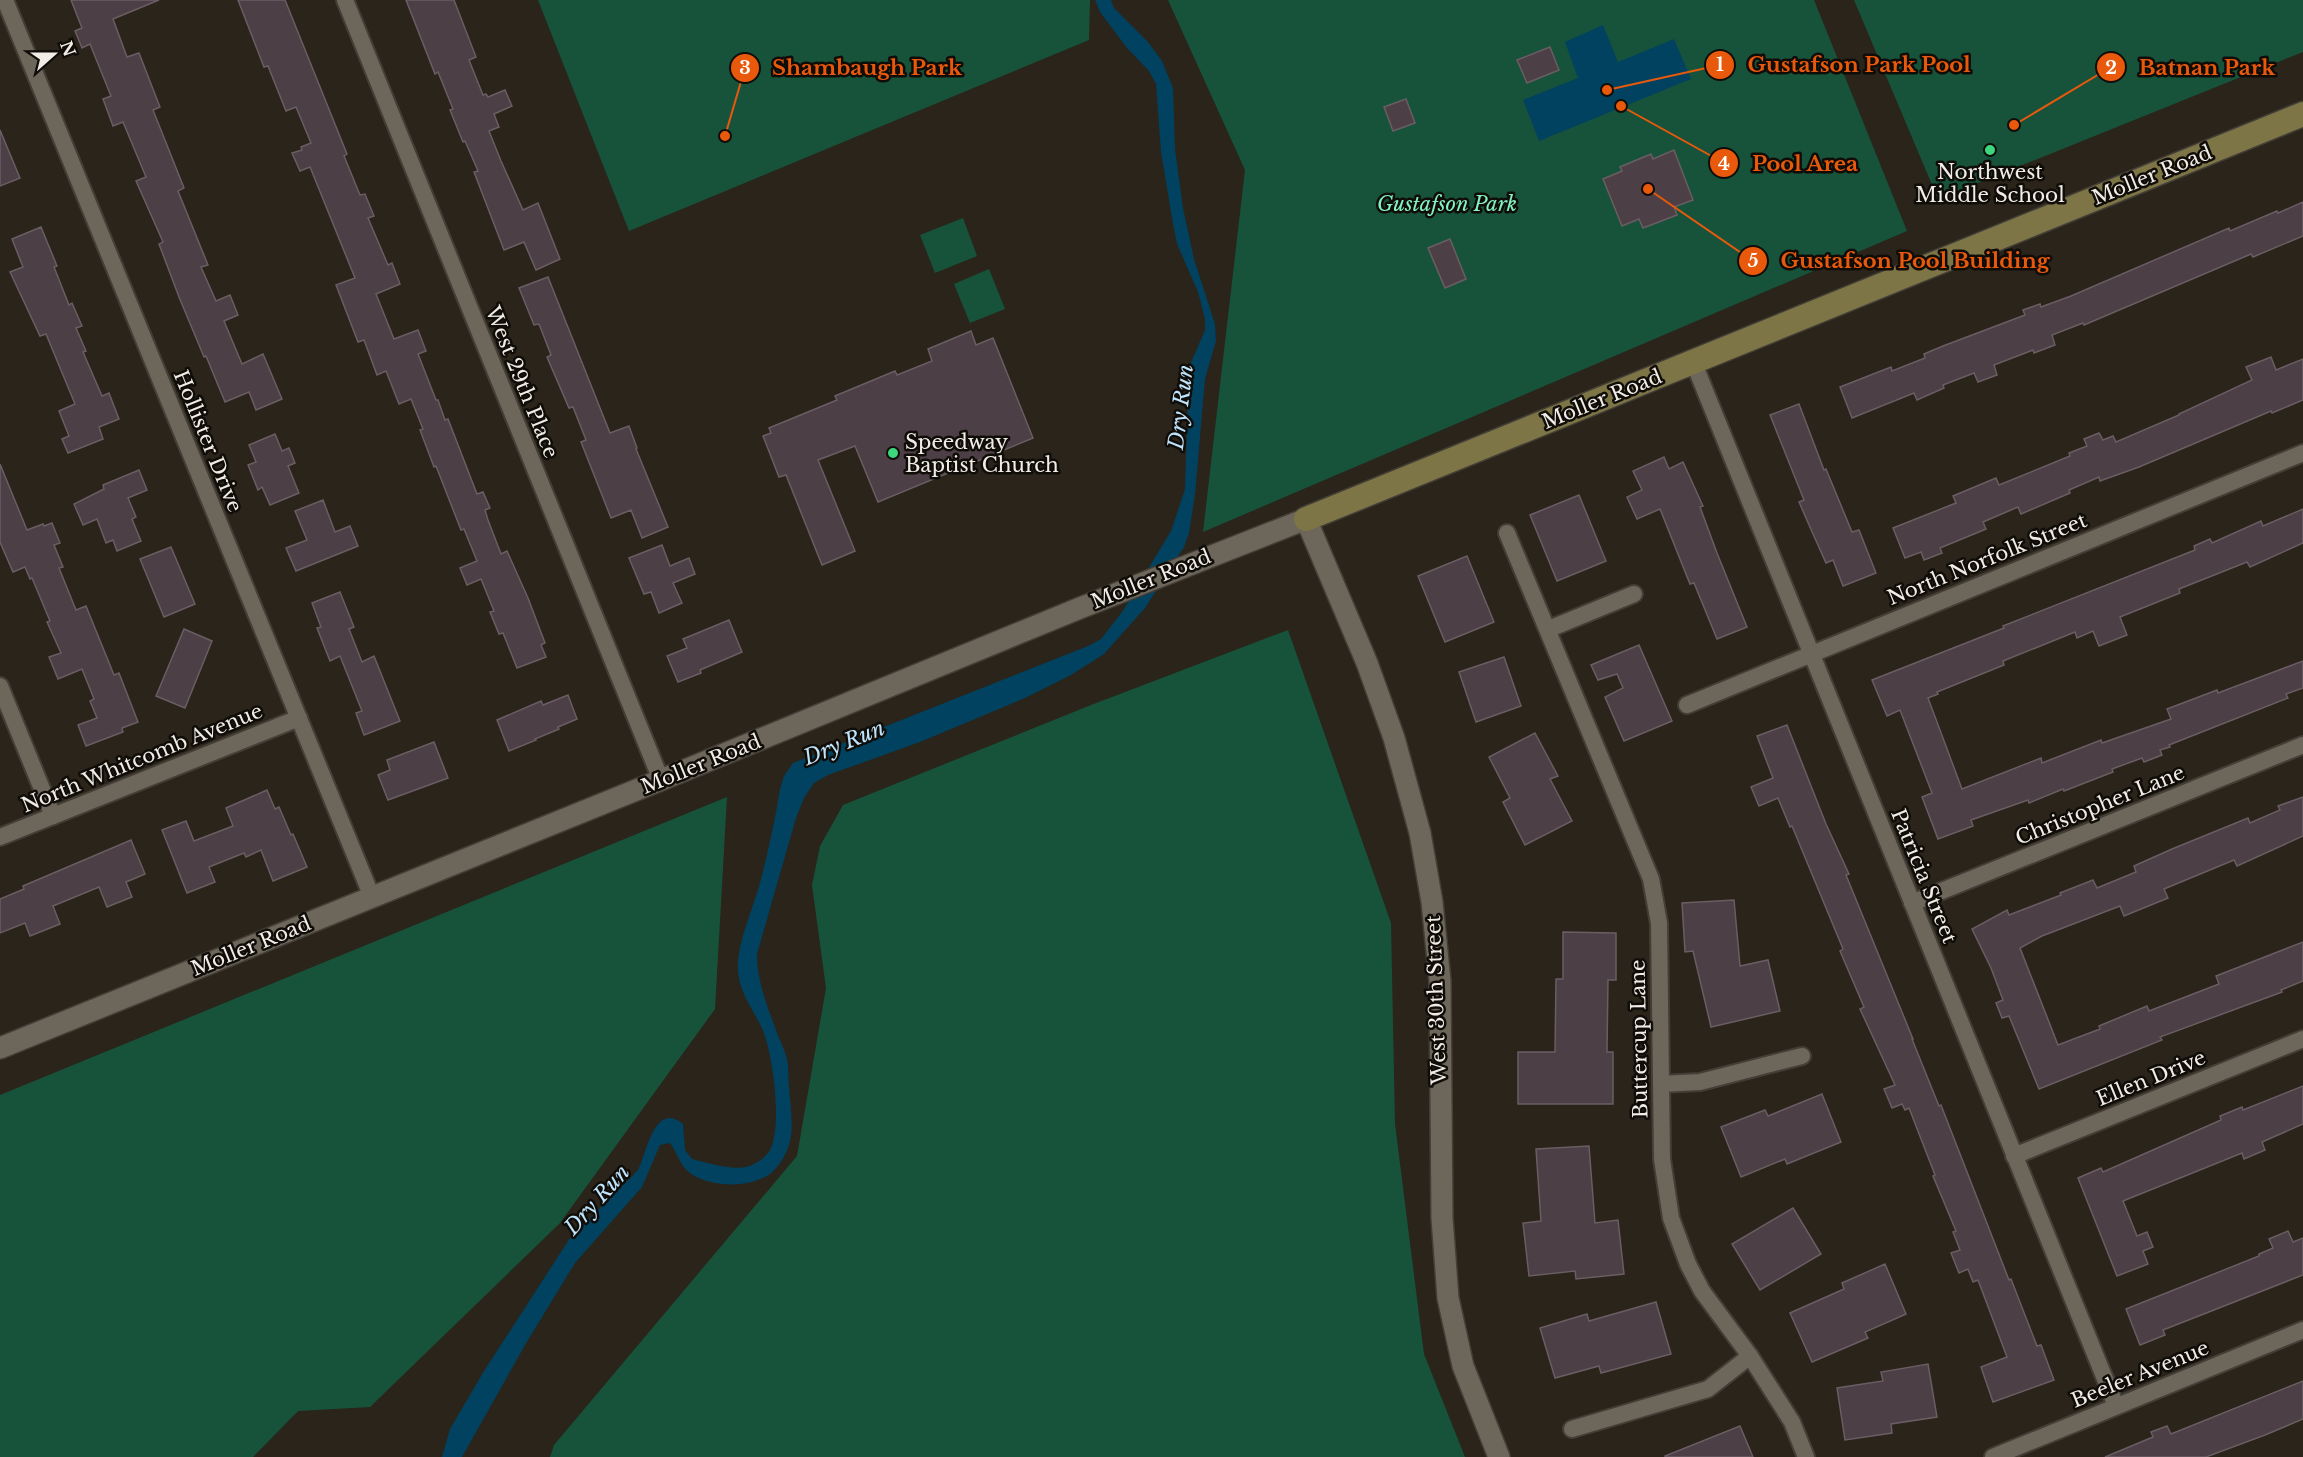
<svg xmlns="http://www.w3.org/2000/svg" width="2303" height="1457" viewBox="0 0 2303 1457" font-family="'Libre Baskerville',serif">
<rect width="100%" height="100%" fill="#2a241a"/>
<g fill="#17533b">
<polygon points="538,0 1090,0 1089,40 629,231"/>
<polygon points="1168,0 1814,0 1907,231 1203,532 1245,170"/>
<polygon points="1854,0 2303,0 2303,52 1938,199"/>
<polygon points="963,218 977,256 935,273 920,235"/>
<polygon points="989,269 1005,309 970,323 954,284"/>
<polygon points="1288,630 1391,923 1395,1124 1424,1354 1465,1457 550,1457 554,1445 797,1156 826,988 812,885 820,846 843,805 1091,705"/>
<polygon points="727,797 715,1009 560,1223 370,1407 298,1411 253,1457 0,1457 0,1095"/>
</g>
<g fill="#00425f">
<path d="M1095,0H1111L1114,8L1148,42L1162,61L1173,88L1175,149L1183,208L1194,259L1215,324L1216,341L1205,379L1195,495L1189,533L1184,547L1145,608L1104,654L1071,675L1025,698L920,742L828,775L814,783L804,798L796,818L757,954C757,982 768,1008 777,1033C780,1041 785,1050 787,1059C789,1067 788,1077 789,1086C790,1102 793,1120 791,1136C789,1151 778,1171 765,1177C744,1188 709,1187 690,1173C680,1166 677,1152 670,1143L660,1145L642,1187L575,1263L525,1345L462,1457H442L450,1429L484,1371L570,1238L638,1170C646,1156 654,1100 683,1124L685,1150L692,1159C708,1163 729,1170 746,1167C756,1164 767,1157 771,1148C782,1122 773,1051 761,1026C752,1008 740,993 738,972C736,945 753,909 760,883C768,852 775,821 780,789L784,776L793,763L1088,646L1101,639L1122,612L1171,531L1185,489L1189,367L1205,330V319L1198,292L1177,244L1173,224L1161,152L1156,84L1149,71L1127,48L1100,12Z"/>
<polygon points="1603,25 1618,62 1674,39 1691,79 1539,141 1523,100 1578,78 1565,42"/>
</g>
<g fill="#4c3f45" stroke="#6a5d63" stroke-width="1.5">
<polygon points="71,0 159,0 113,19 127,57 139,53 160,107 153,110 184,188 178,191 208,265 201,267 216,301 230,295 238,315 224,321 242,364 263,354 282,399 256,410 249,392 225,402 206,356 204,357 179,297 159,244 163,242 136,181 146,177 123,122 113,126 103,99 111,96 90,44 82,48 75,31 82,28"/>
<polygon points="238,0 285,0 347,154 344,156 360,195 365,194 374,216 368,218 388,265 392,263 400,284 376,294 394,339 418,330 426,351 418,354 436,400 438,400 445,420 448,419 477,494 483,492 490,508 485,510 488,520 501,554 507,551 528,598 545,643 541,645 546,657 517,668 503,633 499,634 490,612 494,611 481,579 467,585 460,568 477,561 464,529 461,530 436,466 434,467 420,430 423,429 411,399 399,404 386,371 377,375 364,340 358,342 336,285 355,278 310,167 300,171 292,153 302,150 301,147 311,143 296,107 286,111 268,66 264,67"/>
<polygon points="406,0 454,0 476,57 469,60 483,95 486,94 488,97 505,90 512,106 494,114 499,127 489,131 501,161 523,210 538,203 560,259 536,270 524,242 504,250 474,172 478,171 465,141 463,142 450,110 453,109 438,72 435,74"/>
<polygon points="1550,47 1559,70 1527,83 1517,60"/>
<polygon points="1406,99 1415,123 1393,131 1384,107"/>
<polygon points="0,130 20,178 0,186"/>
<polygon points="1674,150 1693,200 1674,207 1677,215 1643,228 1639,219 1622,226 1603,179 1622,171 1620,167 1651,154 1653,159"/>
<polygon points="2303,202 2303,236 2253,257 2251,254 2084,325 2083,323 2052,335 2055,345 2034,353 2033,350 1994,365 1997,375 1978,382 1974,373 1943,385 1944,388 1917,400 1914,393 1852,418 1840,387 1891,367 1892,371 1925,358 1924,354 1943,346 2025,315 2023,310 2040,304 2041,307 2071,296 2229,228 2230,231 2277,211 2278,213"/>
<polygon points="41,227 57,266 54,267 69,305 72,303 82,326 76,328 86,351 83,352 102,396 109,393 119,419 99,427 103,439 68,453 62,439 69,436 59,411 75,404 46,334 40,336 10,272 23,267 12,239"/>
<polygon points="1450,239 1466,279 1445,288 1428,248"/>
<polygon points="548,277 610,433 629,426 637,448 636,449 668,527 642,538 631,510 611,518 581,442 586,440 573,407 569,408 547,357 551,355 539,324 534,325 519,288"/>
<polygon points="971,331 976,345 993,338 1033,438 878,502 855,446 818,460 855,551 822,565 786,475 779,477 763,436 771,433 769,428 837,400 835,396 895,371 897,375 932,361 928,349"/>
<polygon points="2271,357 2276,370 2303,359 2303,400 2272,413 2271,411 2139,467 2100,481 2099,477 2069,490 2070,493 2021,514 2018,507 1983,522 1986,529 1940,548 1942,553 1924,560 1921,552 1905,558 1893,528 1956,503 1953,496 1996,478 1999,485 2070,456 2069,453 2087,446 2084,439 2099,433 2103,440 2113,436 2116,442 2179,415 2179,414 2252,380 2246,367"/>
<polygon points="1799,404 1824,470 1826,469 1852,532 1859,530 1876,573 1843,586 1833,560 1826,563 1813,534 1799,502 1804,500 1770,415"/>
<polygon points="275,434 282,451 289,448 295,463 288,466 299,493 270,505 262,487 258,490 248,465 256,462 249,445"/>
<polygon points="1664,457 1669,469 1683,462 1703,506 1700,507 1717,553 1747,627 1717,639 1694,583 1690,584 1660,509 1637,519 1627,497 1642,490 1633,471"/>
<polygon points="0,464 27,530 43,524 44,526 52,523 60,543 54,545 63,567 59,568 76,610 86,606 114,675 119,673 138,722 122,728 123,732 86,746 78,725 97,718 90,701 94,699 82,669 58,679 49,657 61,653 47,622 50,621 32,578 30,579 25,567 13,572 0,542"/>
<polygon points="139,470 147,490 128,498 136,517 132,519 141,541 117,551 113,540 106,543 97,519 83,525 74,504 104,489 103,485"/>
<polygon points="1579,495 1606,561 1557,581 1530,515"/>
<polygon points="323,500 335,532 350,526 358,546 296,571 286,548 307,540 295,511"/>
<polygon points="2303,509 2303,543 2250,567 2247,562 2179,589 2180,593 2120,617 2127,635 2099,646 2093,631 2077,638 2075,632 2003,661 2004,665 1937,692 1938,694 1928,698 1962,789 2041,758 2042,763 2101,740 2102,743 2171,719 2167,709 2217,690 2218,693 2303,661 2303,688 2286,694 2288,698 2169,745 2170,747 2160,750 2162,755 2144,762 2142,758 2112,769 2113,772 2064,791 2063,789 2029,803 2028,800 1971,820 1973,826 1938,839 1922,797 1932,793 1900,710 1887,716 1872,680 2004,628 2003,626 2195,550 2194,546 2210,539 2212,543 2261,521 2263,526"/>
<polygon points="662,545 670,566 689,558 695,574 673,583 682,603 659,613 651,592 644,594 629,558"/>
<polygon points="171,547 195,604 164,617 140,559"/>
<polygon points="1467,556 1494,622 1445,642 1418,576"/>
<polygon points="340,592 354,627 349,629 362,662 374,656 400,721 364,735 356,713 362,711 340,656 330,661 317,628 321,627 312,603"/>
<polygon points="729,620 742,652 700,670 701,673 678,682 667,656 687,648 683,639"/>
<polygon points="184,629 212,641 185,708 156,696"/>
<polygon points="1639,645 1672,721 1624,741 1605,697 1623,688 1617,674 1598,680 1591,665"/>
<polygon points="1504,657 1521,706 1476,722 1459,672"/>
<polygon points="568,695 577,719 558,727 559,729 535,739 536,740 509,751 497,720 541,701 543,705"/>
<polygon points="1787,725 1826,824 1849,874 1846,875 1913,1039 1912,1039 1939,1106 1941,1105 2009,1280 2011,1279 2037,1346 2041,1345 2054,1380 1993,1402 1981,1367 2007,1357 1978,1280 1973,1282 1968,1269 1959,1273 1951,1253 1960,1250 1953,1232 1956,1231 1933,1176 1935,1175 1909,1108 1905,1110 1902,1104 1892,1108 1884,1089 1895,1085 1860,1009 1864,1007 1840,951 1843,949 1792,826 1790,827 1778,798 1759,806 1751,787 1773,778 1757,736"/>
<polygon points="1535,733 1558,776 1550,779 1572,821 1525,845 1503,802 1510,798 1489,757"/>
<polygon points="434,742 448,778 388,800 378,775 390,770 387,760"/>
<polygon points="267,790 275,809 279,807 291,835 293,834 307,867 273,881 261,850 246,857 244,853 209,867 215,882 187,893 162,830 186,821 194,841 233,826 226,808"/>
<polygon points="2303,797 2303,836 2237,866 2234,860 2164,889 2168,898 2124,916 2120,906 2042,936 2020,948 2058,1045 2100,1029 2099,1026 2147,1006 2149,1011 2219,984 2216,976 2303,942 2303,981 2281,990 2282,992 2160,1037 2162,1040 2039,1089 2009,1016 2002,1018 1996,1003 2003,1000 1991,968 1972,929 2007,910 2009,915 2061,895 2060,893 2093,880 2097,888 2136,872 2134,866 2172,849 2248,818 2250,823 2280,810 2278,806"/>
<polygon points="131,840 145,874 126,882 132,897 107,907 99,887 53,906 60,924 30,936 25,923 0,933 0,899 24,889 23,886"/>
<polygon points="1734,900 1740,966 1768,960 1780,1011 1711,1027 1693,951 1685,952 1682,903"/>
<polygon points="1563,932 1616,933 1616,980 1608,980 1607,1052 1613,1052 1613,1104 1518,1104 1518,1052 1555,1052 1556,979 1563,979"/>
<polygon points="2303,1086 2303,1124 2262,1142 2265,1150 2244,1159 2242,1153 2123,1201 2137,1236 2147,1232 2153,1247 2143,1251 2148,1264 2117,1276 2078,1178 2101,1168 2103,1172 2221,1120 2220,1116 2242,1107 2243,1110"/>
<polygon points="1822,1094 1841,1142 1787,1164 1785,1159 1741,1177 1721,1127 1765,1110 1768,1116"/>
<polygon points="1589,1146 1595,1223 1618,1220 1624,1274 1576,1279 1575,1271 1529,1276 1523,1223 1541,1221 1536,1149"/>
<polygon points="1793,1208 1821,1254 1760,1290 1732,1244"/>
<polygon points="2288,1231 2293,1242 2303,1238 2303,1275 2163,1330 2165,1335 2140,1345 2126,1309 2259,1256 2259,1254 2273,1248 2269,1239"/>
<polygon points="1885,1264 1906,1314 1865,1332 1868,1338 1812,1362 1790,1313 1844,1289 1842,1283"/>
<polygon points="1656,1302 1671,1354 1601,1373 1599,1366 1555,1378 1540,1328 1587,1314 1589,1321"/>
<polygon points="1928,1364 1937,1417 1891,1424 1892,1433 1845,1440 1837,1388 1883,1381 1881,1372"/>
<polygon points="2303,1381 2303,1419 2265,1435 2206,1457 2105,1457 2153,1437 2151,1432 2167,1426 2171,1434"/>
<polygon points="1740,1426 1753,1457 1665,1457 1665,1456"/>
</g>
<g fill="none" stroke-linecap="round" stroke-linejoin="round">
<defs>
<g id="minor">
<polyline points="5,0 372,897"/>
<polyline points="345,0 661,780"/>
<polyline points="1693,361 2116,1406"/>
<polyline points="1507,533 1651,879 1659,923 1662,1159 1671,1218 1688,1264 1702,1291 1750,1356 1792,1422 1806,1457"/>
<polyline points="1549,629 1634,594"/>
<polyline points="0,686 53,816"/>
<polyline points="1687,705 2303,453"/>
<polyline points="0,837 299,718"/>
<polyline points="1912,903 2303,745"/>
<polyline points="1661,1084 1700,1082 1802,1056"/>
<polyline points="2014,1156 2303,1039"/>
<polyline points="1572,1429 1708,1389 1750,1356"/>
<polyline points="1993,1457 2303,1330"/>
</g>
<polyline id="tertiary" points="0,1048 661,780 1080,608 1306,519 1367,663 1394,738 1420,833 1432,902 1440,981 1442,1218 1448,1298 1463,1366 1499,1457"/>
<polyline id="secondary" points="1306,519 2303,114"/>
</defs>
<use href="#minor" stroke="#433e36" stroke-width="20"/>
<use href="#tertiary" stroke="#433e36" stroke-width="24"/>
<use href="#secondary" stroke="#433e36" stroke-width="27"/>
<use href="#minor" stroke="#6d665a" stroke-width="16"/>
<use href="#tertiary" stroke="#6d665a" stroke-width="21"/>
<use href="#secondary" stroke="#7e7547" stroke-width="24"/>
</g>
<g fill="#3dd77d" stroke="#100d09" stroke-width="2">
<circle cx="1990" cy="150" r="6"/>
<circle cx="893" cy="453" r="6"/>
</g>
<g text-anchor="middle" stroke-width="5" stroke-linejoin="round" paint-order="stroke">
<g font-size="20" fill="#f1ede6" stroke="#100d09">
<text x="1990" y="179">Northwest<tspan x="1990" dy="23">Middle School</tspan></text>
<text x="905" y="449" text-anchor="start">Speedway<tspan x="905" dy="23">Baptist Church</tspan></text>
</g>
<g font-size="20" fill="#f1ede6" stroke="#100d09">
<text transform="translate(2152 175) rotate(-22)" y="7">Moller Road</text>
<text transform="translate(522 382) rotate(68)" y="7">West 29th Place</text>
<text transform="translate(1602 399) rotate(-22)" y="7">Moller Road</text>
<text transform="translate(208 441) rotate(68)" y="7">Hollister Drive</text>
<text transform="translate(1987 559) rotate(-22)" y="7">North Norfolk Street</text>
<text transform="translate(1151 579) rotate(-22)" y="7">Moller Road</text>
<text transform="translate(142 758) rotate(-22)" y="7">North Whitcomb Avenue</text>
<text transform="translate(701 764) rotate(-22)" y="7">Moller Road</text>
<text transform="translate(2100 805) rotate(-22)" y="7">Christopher Lane</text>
<text transform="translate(1924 876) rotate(68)" y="7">Patricia Street</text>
<text transform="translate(251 946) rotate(-22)" y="7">Moller Road</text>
<text transform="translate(1436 1000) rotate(-92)" y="7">West 30th Street</text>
<text transform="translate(1639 1039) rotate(-91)" y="7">Buttercup Lane</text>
<text transform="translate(2151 1078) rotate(-22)" y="7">Ellen Drive</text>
<text transform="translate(2140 1374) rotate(-22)" y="7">Beeler Avenue</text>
</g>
<g font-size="20" font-style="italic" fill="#82f2c1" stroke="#100d09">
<text x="1447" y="211">Gustafson Park</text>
</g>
<g font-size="21" font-style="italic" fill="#bfe4fb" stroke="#100d09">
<text transform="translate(1181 407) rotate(-83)" y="7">Dry Run</text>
<text transform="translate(844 743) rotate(-22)" y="7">Dry Run</text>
<text transform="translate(597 1200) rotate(-48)" y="7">Dry Run</text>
</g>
</g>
<path fill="none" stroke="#e8590c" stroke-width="2" d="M1607 90L1720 65M2014 125L2111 67M725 136L745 68M1621 106L1724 163M1648 189L1753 261"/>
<g fill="#e8590c" stroke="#100d09" stroke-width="2">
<circle cx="1607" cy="90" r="6"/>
<circle cx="2014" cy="125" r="6"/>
<circle cx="725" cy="136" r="6"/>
<circle cx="1621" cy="106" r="6"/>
<circle cx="1648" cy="189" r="6"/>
<circle cx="1720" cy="65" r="15"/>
<circle cx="2111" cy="67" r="15"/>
<circle cx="745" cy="68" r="15"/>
<circle cx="1724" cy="163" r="15"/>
<circle cx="1753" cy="261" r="15"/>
</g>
<g font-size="18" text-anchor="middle" font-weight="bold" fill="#fff">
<text x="1720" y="71">1</text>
<text x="2111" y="74">2</text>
<text x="745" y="74">3</text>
<text x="1724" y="170">4</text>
<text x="1753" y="267">5</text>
</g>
<g font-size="21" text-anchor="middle" font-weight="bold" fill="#e8590c" stroke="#100d09" stroke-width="5" stroke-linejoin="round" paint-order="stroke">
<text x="1859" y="72">Gustafson Park Pool</text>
<text x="2207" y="75">Batnan Park</text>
<text x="867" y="75">Shambaugh Park</text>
<text x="1805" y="171">Pool Area</text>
<text x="1915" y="268">Gustafson Pool Building</text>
</g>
<g transform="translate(54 54) rotate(69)" stroke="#100d09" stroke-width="4.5" paint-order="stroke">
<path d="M0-4.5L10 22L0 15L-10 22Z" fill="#f1ede6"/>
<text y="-9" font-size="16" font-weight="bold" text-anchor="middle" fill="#f1ede6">N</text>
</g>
</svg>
